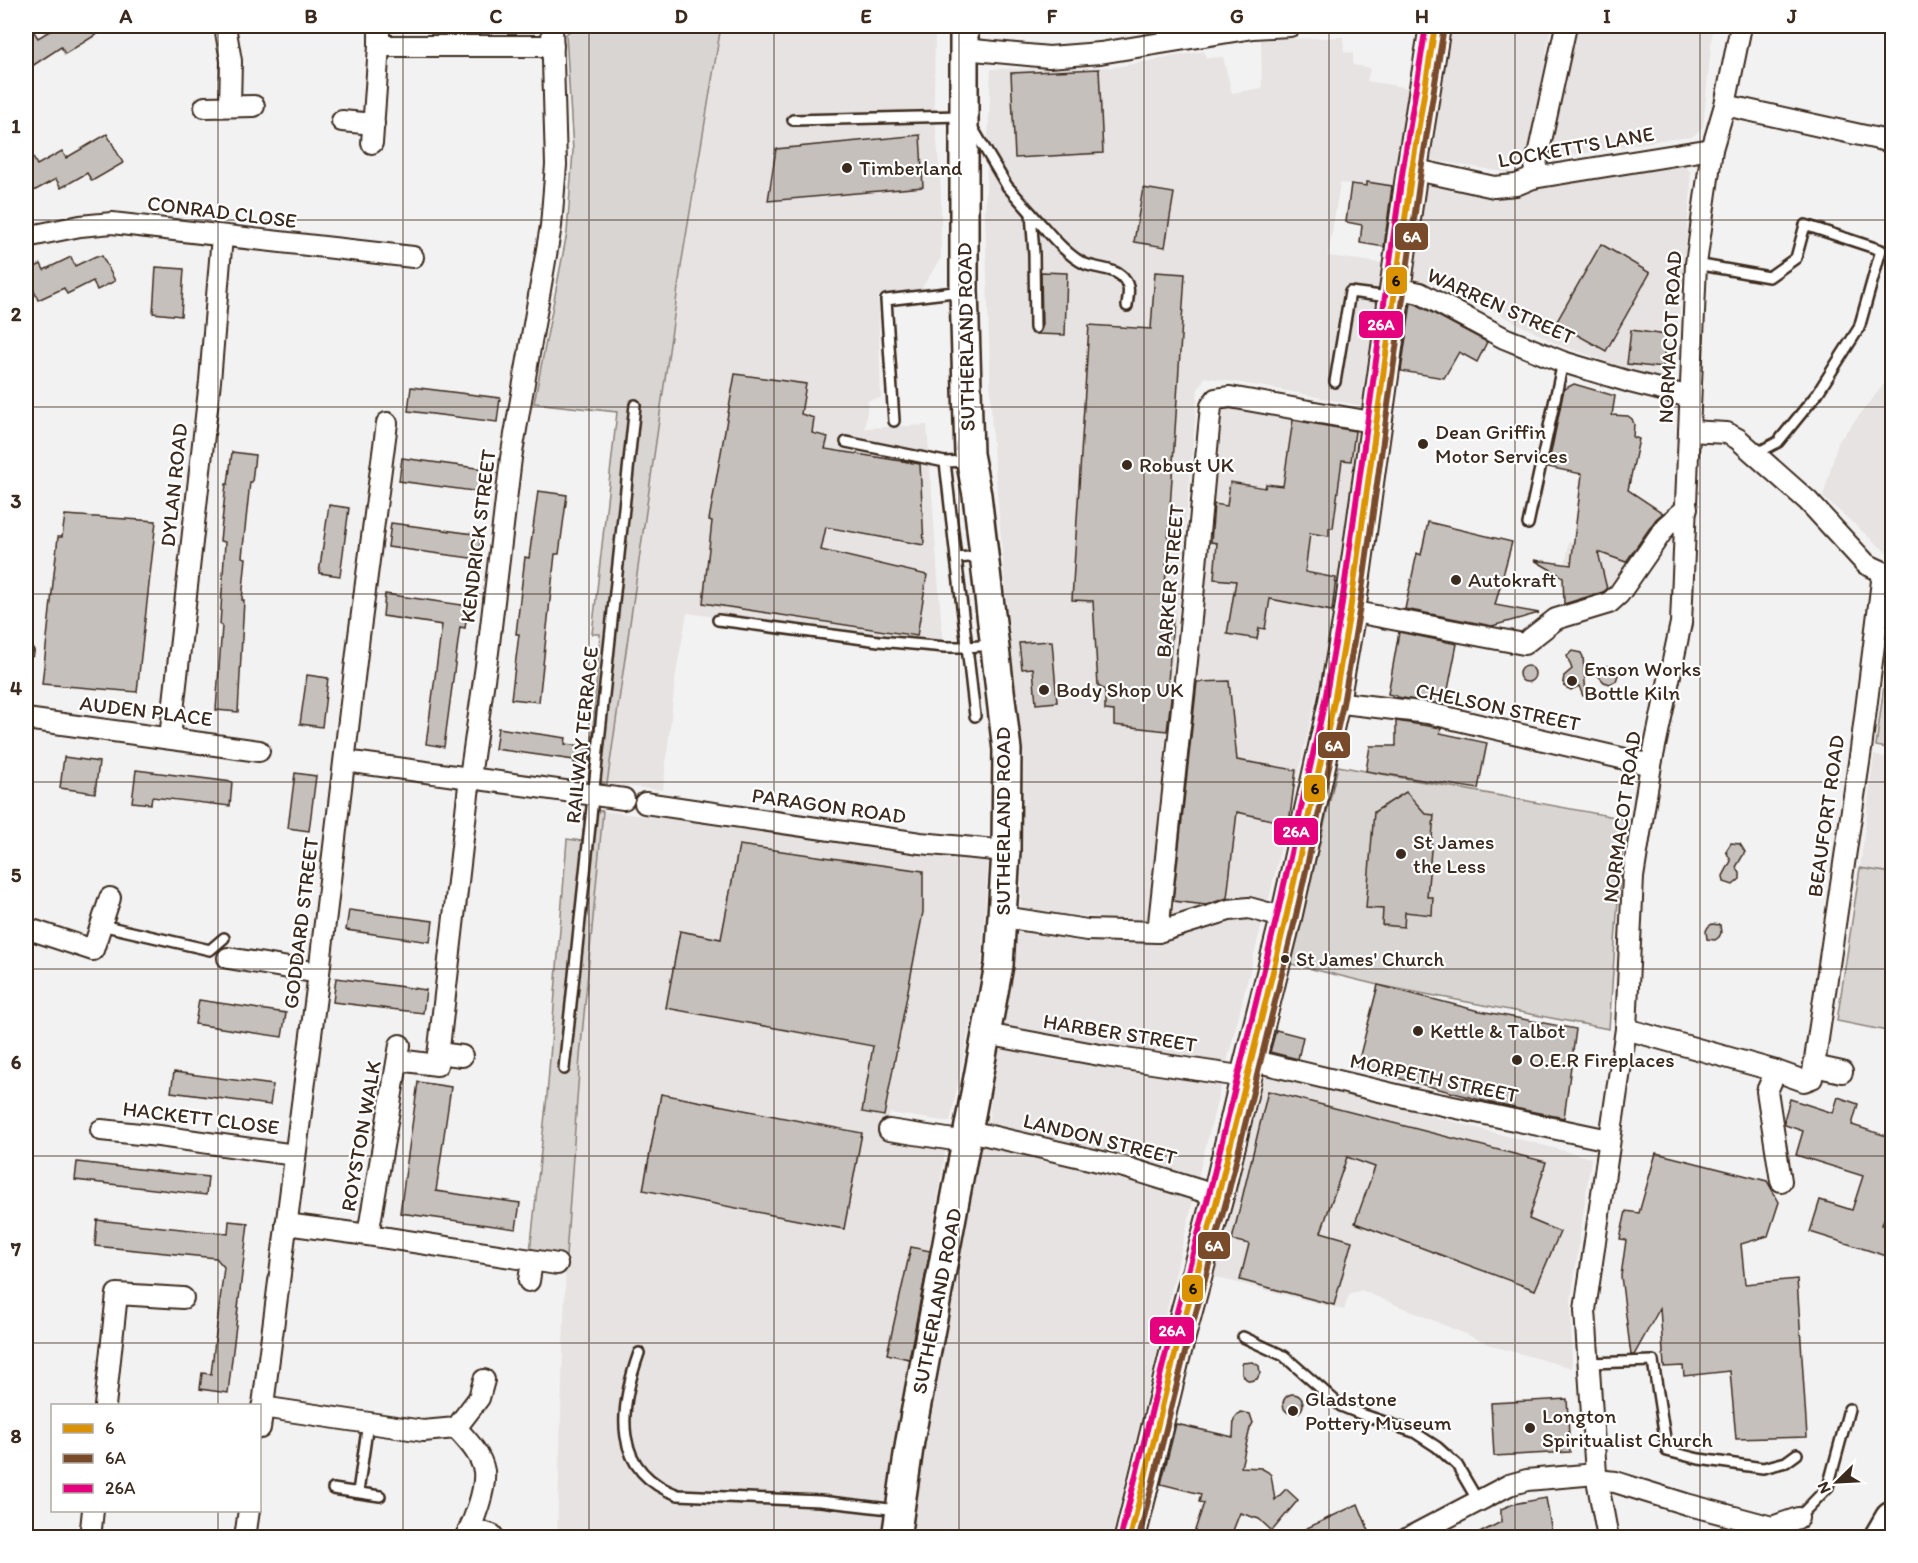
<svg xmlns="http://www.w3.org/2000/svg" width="1918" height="1563" viewBox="0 0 1918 1563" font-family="Itim,sans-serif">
<rect width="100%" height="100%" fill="#f3f2f2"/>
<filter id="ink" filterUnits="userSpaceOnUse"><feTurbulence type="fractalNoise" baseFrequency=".0167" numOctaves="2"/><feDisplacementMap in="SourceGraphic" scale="12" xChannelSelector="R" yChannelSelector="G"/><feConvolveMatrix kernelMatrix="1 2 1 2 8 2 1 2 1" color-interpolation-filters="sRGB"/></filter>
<g filter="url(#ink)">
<g fill="#e6e3e2">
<polygon points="721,26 935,26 934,103 941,190 941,258 921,289 878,296 881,398 868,400 865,428 927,425 943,647 912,646 687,613 676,673 663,790 607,784 682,260"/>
<polygon points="1450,26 1551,26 1530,151 1509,173 1431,160"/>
<polygon points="1572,26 1713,26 1703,127 1692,137 1662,140 1545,160"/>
<polygon points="1343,37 1344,52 1353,53 1353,65 1370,68 1367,81 1409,88 1394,186 1368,183 1367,186 1340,183 1328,256 1381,263 1361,406 1288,391 1205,377 1198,389 1149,922 1021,910 1024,761 1008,619 992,435 985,212 991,69 1115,67 1204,51 1206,58 1223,57 1232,93 1262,88 1261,40"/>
<polygon points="1680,162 1690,171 1691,189 1675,355 1672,369 1664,376 1645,377 1603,360 1559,345 1452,289 1411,277 1424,181 1502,195"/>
<polygon points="1892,374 1892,550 1886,552 1823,497 1838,442"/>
<polygon points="1232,407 1360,426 1330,637 1269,899 1242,900 1172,918 1216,421 1222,410"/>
<polygon points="1569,541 1635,565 1608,595 1564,609 1565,567"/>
<polygon points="1874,755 1892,759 1892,873 1860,868"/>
<polygon points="603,811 667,819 751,825 916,855 988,860 981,971 950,1122 890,1113 885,1136 946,1148 881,1537 557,1538 566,1256 580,1057"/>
<polygon points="1238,917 1263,919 1198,1177 1132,1156 988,1126 1012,930 1083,938"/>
<polygon points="1263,1072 1591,1158 1571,1301 1572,1368 1496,1347 1361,1290 1349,1295 1344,1310 1211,1276"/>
<polygon points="979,1145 1076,1163 1194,1197 1112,1537 910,1538"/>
</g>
<g fill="#d8d5d2" stroke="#8a8078" stroke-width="1.5">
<polygon points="577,26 721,26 682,260 607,784 589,781 600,634 592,634 617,412 534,403 567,233 573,151 566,34"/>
<polygon points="1892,625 1892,749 1876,746"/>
<polygon points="1338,766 1626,819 1618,900 1609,1029 1378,985 1291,964"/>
<polygon points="586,809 603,811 580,1057 566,1256 530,1252 547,1096 567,839 582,841"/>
<polygon points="1860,868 1892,873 1892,1032 1837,1021"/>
</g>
<g fill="#c6c0bd" stroke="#3b2a1e" stroke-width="1.5">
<polygon points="26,26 30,26 38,38 58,26 110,26 65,54 61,47 26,70"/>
<polygon points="1099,69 1103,153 1015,158 1011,73"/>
<polygon points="107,134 123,163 92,181 87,173 61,188 56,179 30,193 26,184 26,144 37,165 62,151 66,158"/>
<polygon points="920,135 923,187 768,201 776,149"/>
<polygon points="1367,182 1392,186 1384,247 1360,243 1362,225 1346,222 1351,184 1367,186"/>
<polygon points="1143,188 1174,193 1165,247 1134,242"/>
<polygon points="1601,244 1650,273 1606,351 1556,323"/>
<polygon points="96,256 102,256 115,281 97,290 93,281 67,294 64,288 38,300 26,272 41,264 44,270 71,257 75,266"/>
<polygon points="156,267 184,269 181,316 153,313"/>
<polygon points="1041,272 1067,273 1065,335 1038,334 1042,328"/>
<polygon points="1155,272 1185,274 1163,618 1173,619 1168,682 1173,682 1167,731 1114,725 1114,711 1105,710 1105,690 1098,686 1093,601 1072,600 1089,325 1151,329"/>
<polygon points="1411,303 1416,304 1487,342 1477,362 1459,352 1444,378 1401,371"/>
<polygon points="1631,330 1666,335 1663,368 1627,364"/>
<polygon points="735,374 806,384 801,414 814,418 812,433 828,437 825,449 920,464 924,545 826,527 821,550 927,575 917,636 703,603 712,521 709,520"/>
<polygon points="1574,384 1615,396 1612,415 1628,416 1632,419 1634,424 1633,437 1639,439 1628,490 1663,513 1656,519 1626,562 1598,552 1607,589 1603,592 1564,604 1563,577 1534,560 1571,565 1582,474 1548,467 1564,389"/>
<polygon points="411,387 500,398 497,422 408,411"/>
<polygon points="1293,420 1355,431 1351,461 1342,460 1333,528 1329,528 1329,536 1310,533 1305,572 1336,578 1332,611 1270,599 1265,629 1259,628 1257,639 1227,634 1236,581 1214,579 1217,543 1211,542 1214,504 1227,506 1230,482 1265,488 1266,484 1283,486"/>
<polygon points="232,452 255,455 252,482 250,482 242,557 246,558 242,600 244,600 238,712 216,710 222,626 220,625 225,542 220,541 226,484 228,484"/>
<polygon points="402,458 491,470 488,493 399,481"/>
<polygon points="538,491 567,495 559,554 555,554 539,702 511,699 519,634 516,634 525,557 529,558"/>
<polygon points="329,505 349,508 340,576 319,573"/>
<polygon points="65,515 156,521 137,692 42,684 58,537 62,537"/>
<polygon points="1428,522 1512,542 1495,605 1539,613 1492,626 1405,609 1417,553 1421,555"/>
<polygon points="391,523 481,535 478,559 388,547"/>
<polygon points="385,594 468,606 465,628 460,627 444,747 426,744 442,625 383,616"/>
<polygon points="1399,632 1457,644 1445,705 1397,697 1397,696 1388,694"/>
<polygon points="1052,641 1057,702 1036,704 1033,668 1022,669 1019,643"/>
<polygon points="1572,651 1581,653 1583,657 1586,695 1583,696 1579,686 1571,690 1565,687 1563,682 1564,676 1572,669 1567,656"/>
<polygon points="1607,666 1616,669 1618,675 1616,681 1610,684 1604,682 1595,672"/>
<circle cx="1527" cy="674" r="8"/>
<polygon points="307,675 328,678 322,727 300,724"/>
<polygon points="1229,681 1237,760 1296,770 1289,824 1237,812 1227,898 1206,905 1173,901 1197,682"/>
<polygon points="1396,721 1441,728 1440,733 1487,743 1478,789 1366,771 1370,746 1396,746"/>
<polygon points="498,728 566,738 565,744 591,747 588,765 574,763 574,760 495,749"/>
<polygon points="64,757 99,762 95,793 60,788"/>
<polygon points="136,770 232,782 230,806 152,797 151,804 132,802"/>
<polygon points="295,773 316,776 309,831 288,828"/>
<polygon points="1406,792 1426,814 1434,815 1427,897 1433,897 1432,915 1405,912 1404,927 1382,925 1383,909 1366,908 1374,812"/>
<polygon points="1731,843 1740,844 1745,852 1736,867 1740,873 1740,879 1733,885 1724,882 1723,876 1731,861 1726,851"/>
<polygon points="739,845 923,871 923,912 884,1116 862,1112 873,1046 666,1008 680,931 721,939"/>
<polygon points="349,910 433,921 430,942 346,930"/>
<polygon points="1712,924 1720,925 1721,933 1719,937 1715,940 1707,939 1706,931 1708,927"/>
<polygon points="336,978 426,990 423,1013 333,1002"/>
<polygon points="1378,985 1475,1010 1576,1029 1564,1118 1495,1104 1357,1067"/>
<polygon points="199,1000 286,1013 282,1037 195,1024"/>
<polygon points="1276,1030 1303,1037 1298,1059 1270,1052"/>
<polygon points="174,1072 273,1085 270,1105 171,1092"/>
<polygon points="418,1082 451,1087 436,1191 520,1203 516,1229 400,1213"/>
<polygon points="1268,1091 1546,1162 1529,1219 1560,1232 1535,1290 1355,1223 1375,1167 1347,1157 1321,1232 1352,1241 1334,1305 1240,1280 1249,1244 1232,1240"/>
<polygon points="661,1094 862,1133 844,1229 643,1190"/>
<polygon points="1838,1097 1858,1104 1852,1125 1893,1138 1893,1191 1882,1225 1893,1228 1893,1258 1810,1232 1820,1200 1852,1210 1863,1176 1796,1155 1803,1131 1785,1125 1784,1120 1790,1099 1833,1113"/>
<polygon points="1656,1153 1767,1181 1779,1202 1768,1236 1741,1244 1745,1284 1797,1279 1807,1437 1736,1439 1730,1371 1684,1376 1683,1366 1664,1367 1660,1308 1634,1355 1631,1355 1621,1276 1626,1240 1620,1239 1626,1211 1639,1213"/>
<polygon points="77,1162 208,1177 206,1195 75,1180"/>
<polygon points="97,1220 228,1234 229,1221 248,1223 228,1393 200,1389 202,1373 211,1374 224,1267 216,1258 95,1246"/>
<polygon points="911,1247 930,1251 909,1359 887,1354"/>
<polygon points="1253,1362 1259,1366 1260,1373 1257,1379 1250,1381 1246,1379 1242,1374 1242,1363"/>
<circle cx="1293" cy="1404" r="10"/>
<polygon points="1567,1399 1570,1452 1494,1456 1491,1403"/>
<polygon points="1240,1412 1250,1414 1253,1423 1250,1428 1241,1467 1261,1468 1268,1472 1271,1475 1275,1500 1286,1489 1298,1500 1272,1531 1259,1519 1240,1513 1230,1538 1207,1538 1194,1533 1204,1503 1199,1502 1201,1494 1161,1484 1176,1424 1233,1437 1234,1419"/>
<polygon points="1546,1498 1553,1538 1470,1538 1501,1522 1501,1509 1513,1504"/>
<polygon points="1358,1504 1369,1531 1355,1538 1286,1538"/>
</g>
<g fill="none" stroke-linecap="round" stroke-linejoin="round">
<defs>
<g id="lane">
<polyline points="793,120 961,116"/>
<polyline points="972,127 1007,186 1031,213 1034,254 1035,328"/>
<path d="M1031,213C1046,229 1065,255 1085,264C1097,269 1116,268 1124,279C1131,287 1128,296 1127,306"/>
<polyline points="1696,264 1769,277 1796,258 1805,225 1881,250 1859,328 1817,394 1778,442 1755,454"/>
<polyline points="1335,382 1350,292 1389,297"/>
<polyline points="894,421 886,300 963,291"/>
<polyline points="846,442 945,462"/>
<polyline points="1528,524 1563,362"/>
<polyline points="956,558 945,462 967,461"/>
<polyline points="718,620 879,641 945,647 967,647 956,558 982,556"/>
<polyline points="26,651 28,652"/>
<polyline points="975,716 967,647 992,645"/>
<polyline points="101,925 210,950 224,938"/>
<polyline points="564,1069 635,405"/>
<polyline points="1243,1337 1284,1356 1341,1406 1361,1414 1414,1432 1437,1447 1457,1465 1478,1501"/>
<path d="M639,1353C619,1409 611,1471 678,1495L820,1501L898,1510"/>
<polyline points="1588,1363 1653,1361 1667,1451 1699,1459 1763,1468 1786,1462 1797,1454"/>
<polyline points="333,1489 380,1496"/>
<polyline points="358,1492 368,1423"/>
<polyline points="1798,1518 1828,1487 1849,1409"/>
</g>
<g id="street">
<polyline points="225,26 231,61 230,106"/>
<polyline points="379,46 553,46"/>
<polyline points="963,49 1049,57 1100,53 1253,28 1290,26"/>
<polyline points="1725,105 1892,142"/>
<polyline points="205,107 254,106"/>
<polyline points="342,121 374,124"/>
<polyline points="372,143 379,46 379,26"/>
<polyline points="1412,169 1494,187 1516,185 1533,178 1712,149"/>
<polyline points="1533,178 1566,26"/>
<polyline points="26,237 80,226 112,223 413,257"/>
<polyline points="1396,288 1420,293 1504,338 1563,362 1630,382 1690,397"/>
<polyline points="1689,431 1727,433 1738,439 1808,501 1866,564 1892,576"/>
<polyline points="1350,611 1524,644 1556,619 1609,603 1619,594 1666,526 1687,508"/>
<polyline points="1334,702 1428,713 1651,765"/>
<polyline points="26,719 259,751"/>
<polyline points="170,738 210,381 222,236"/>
<polyline points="345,761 624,799"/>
<polyline points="645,803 920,843 1006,851"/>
<polyline points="1003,917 1087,930 1158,932 1229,910 1249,908 1286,918"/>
<polyline points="26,928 93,950 110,898"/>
<polyline points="1158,932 1187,661 1211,406 1216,399 1230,397 1377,423"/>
<polyline points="228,958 319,973"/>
<polyline points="1626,1029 1776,1071 1804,1081 1812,1078 1814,1066 1842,1072"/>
<polyline points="986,1034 1105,1056 1246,1077"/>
<polyline points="438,1053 462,1056"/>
<polyline points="398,1060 437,1065 470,777 488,652 511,458 551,226 556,165 552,26"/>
<polyline points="1250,1060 1405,1097 1609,1140"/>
<polyline points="1814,1066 1861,749 1883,573"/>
<polyline points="1776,1071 1767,1091 1781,1181"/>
<polyline points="101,1130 159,1136 295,1155"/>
<polyline points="889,1130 967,1142"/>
<polyline points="969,1131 1124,1167 1218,1196"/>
<polyline points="286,1224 368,1235 557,1264"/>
<polyline points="368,1235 400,1045"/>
<polyline points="529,1281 532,1261"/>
<polyline points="105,1406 117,1294 183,1298"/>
<polyline points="262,1407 423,1431 456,1428"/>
<polyline points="260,1428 319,973 359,636 387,423"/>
<path d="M456,1428C467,1440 481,1454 484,1471C486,1490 474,1521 465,1538"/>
<polyline points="456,1428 479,1398 484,1380"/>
<polyline points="1597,1480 1615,1482 1686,1504 1772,1527 1798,1518"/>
<polyline points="470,1528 492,1535"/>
<polyline points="90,1538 93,1510"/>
<polyline points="245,1538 249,1510"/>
<polyline points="1408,1538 1509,1485 1527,1480 1596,1474"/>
<polyline points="1608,1538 1596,1474 1585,1310 1626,1029 1633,877 1651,765 1681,623 1696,264 1712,149 1725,105 1741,26"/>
</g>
<polyline id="secondary" points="896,1538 910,1441 999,965 1006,851 1007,750 977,495 969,454 964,290 964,26"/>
<polyline id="primary" points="1130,1538 1174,1358 1218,1196 1246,1077 1286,918 1334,702 1350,611 1412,169 1435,26"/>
<polyline id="highway" points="1881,1538 1892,1519"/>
</defs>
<use href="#lane" stroke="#3b2a1e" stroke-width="14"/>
<use href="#street" stroke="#3b2a1e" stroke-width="24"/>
<use href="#secondary" stroke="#3b2a1e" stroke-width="32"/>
<use href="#primary" stroke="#3b2a1e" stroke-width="34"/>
<use href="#highway" stroke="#3b2a1e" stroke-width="38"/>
<use href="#lane" stroke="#fff" stroke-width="9"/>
<use href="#street" stroke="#fff" stroke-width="20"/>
<use href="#secondary" stroke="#fff" stroke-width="27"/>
<use href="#primary" stroke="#fff" stroke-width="30"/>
<use href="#highway" stroke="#fff" stroke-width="33"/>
<defs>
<polyline id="bus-1" points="1130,1538 1174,1358 1218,1196 1286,918 1334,702 1350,611 1412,169 1435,26"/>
<polyline id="bus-2" points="1139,1538 1183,1360 1227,1198 1295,920 1343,704 1359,612 1421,170 1444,27"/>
<polyline id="bus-3" points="1121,1536 1165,1356 1209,1194 1277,916 1325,700 1341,610 1403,168 1426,26"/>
</defs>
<use href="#bus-1" stroke="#fff" stroke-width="10"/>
<use href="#bus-2" stroke="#fff" stroke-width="10"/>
<use href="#bus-3" stroke="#fff" stroke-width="10"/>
<use href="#bus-1" stroke="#db9304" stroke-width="6"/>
<use href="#bus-2" stroke="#7a4b2a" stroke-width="6"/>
<use href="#bus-3" stroke="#e5007d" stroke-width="6"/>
</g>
</g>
<path fill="none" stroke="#3b2a1e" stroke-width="1.5" stroke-opacity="0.55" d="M218,26V1406M403,26V1538M589,26V1538M774,26V1538M959,26V1538M1144,26V1538M1329,26V1538M1515,26V1538M1700,26V1538M26,220H1892M26,407H1892M26,594H1892M26,782H1892M26,969H1892M26,1156H1892M26,1343H1892M218,1510V1538"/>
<g fill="#3b2a1e" stroke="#fff" stroke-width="2">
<circle cx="847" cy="168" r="6"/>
<circle cx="1423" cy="444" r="6"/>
<circle cx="1127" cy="465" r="6"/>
<circle cx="1456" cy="580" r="6"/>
<circle cx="1572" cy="681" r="6"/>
<circle cx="1044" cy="690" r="6"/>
<circle cx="1401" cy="854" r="6"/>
<circle cx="1285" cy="959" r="5"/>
<circle cx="1418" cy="1031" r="6"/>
<circle cx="1517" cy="1060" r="6"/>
<circle cx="1293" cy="1411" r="6"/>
<circle cx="1530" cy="1428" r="6"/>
</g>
<g text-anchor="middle" stroke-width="4.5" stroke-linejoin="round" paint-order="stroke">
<g font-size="20" fill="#3b2a1e" stroke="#fff" text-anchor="start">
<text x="1296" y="966">St James' Church</text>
</g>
<g font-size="21" fill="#3b2a1e" stroke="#fff">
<text transform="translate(1576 147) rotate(-10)" y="7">LOCKETT'S LANE</text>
<text transform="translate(222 212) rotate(7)" y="7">CONRAD CLOSE</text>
<text transform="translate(1501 306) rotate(24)" y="7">WARREN STREET</text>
<text transform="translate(966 337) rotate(-91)" y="7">SUTHERLAND ROAD</text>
<text transform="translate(1670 337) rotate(-87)" y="7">NORMACOT ROAD</text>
<text transform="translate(174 485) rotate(-84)" y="7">DYLAN ROAD</text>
<text transform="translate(478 536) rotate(-83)" y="7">KENDRICK STREET</text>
<text transform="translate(1170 581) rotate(-85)" y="7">BARKER STREET</text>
<text transform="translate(1498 707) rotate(12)" y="7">CHELSON STREET</text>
<text transform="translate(146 711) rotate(7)" y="7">AUDEN PLACE</text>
<text transform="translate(582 735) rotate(-84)" y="7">RAILWAY TERRACE</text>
<text transform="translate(829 806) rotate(8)" y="7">PARAGON ROAD</text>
<text transform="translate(1826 816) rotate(-82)" y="7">BEAUFORT ROAD</text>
<text transform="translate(1622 817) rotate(-82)" y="7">NORMACOT ROAD</text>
<text transform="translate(1003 821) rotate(-90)" y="7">SUTHERLAND ROAD</text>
<text transform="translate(301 923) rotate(-83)" y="7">GODDARD STREET</text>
<text transform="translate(1120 1033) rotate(9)" y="7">HARBER STREET</text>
<text transform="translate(1434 1078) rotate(12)" y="7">MORPETH STREET</text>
<text transform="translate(201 1118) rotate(7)" y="7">HACKETT CLOSE</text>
<text transform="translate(361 1136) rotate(-80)" y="7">ROYSTON WALK</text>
<text transform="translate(1100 1139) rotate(14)" y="7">LANDON STREET</text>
<text transform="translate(937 1301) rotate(-79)" y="7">SUTHERLAND ROAD</text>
</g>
<g font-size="21" fill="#3b2a1e" stroke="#fff" text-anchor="start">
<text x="859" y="175">Timberland</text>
<text x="1435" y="439">Dean Griffin<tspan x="1435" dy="24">Motor Services</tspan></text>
<text x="1139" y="472">Robust UK</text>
<text x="1468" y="587">Autokraft</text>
<text x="1584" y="676">Enson Works<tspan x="1584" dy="24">Bottle Kiln</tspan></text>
<text x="1056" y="697">Body Shop UK</text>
<text x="1413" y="849">St James<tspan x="1413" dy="24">the Less</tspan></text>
<text x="1430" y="1038">Kettle &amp; Talbot</text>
<text x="1529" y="1067">O.E.R Fireplaces</text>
<text x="1305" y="1406">Gladstone<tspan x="1305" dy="24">Pottery Museum</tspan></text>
<text x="1542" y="1423">Longton<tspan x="1542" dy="24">Spiritualist Church</tspan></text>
</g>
</g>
<g stroke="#fff" stroke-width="2">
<rect x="1394" y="222" width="35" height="29" rx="6" fill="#7a4b2a"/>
<rect x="1385" y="266" width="23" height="29" rx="6" fill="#db9304"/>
<rect x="1358" y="310" width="46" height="29" rx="6" fill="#e5007d"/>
<rect x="1317" y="731" width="34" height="28" rx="6" fill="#7a4b2a"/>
<rect x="1303" y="774" width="23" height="29" rx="6" fill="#db9304"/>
<rect x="1273" y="817" width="46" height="29" rx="6" fill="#e5007d"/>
<rect x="1197" y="1231" width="34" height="29" rx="6" fill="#7a4b2a"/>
<rect x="1181" y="1274" width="23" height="29" rx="6" fill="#db9304"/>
<rect x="1149" y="1316" width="46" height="29" rx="6" fill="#e5007d"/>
</g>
<g font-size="16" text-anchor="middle" font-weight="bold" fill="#fff">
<text x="1412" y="242">6A</text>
<text x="1381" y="330">26A</text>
<text x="1334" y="751">6A</text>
<text x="1296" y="837">26A</text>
<text x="1214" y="1251">6A</text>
<text x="1172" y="1336">26A</text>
</g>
<g font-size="16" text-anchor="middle" font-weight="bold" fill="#111">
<text x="1396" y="286">6</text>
<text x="1315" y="794">6</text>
<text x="1193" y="1294">6</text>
</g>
<rect width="1918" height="1563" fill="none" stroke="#fff" stroke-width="66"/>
<rect x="51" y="1404" width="210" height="108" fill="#ffffff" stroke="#b1aaa5" stroke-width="1.5"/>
<rect x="63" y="1424" width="30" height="9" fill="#db9304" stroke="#b1aaa5" stroke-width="1.5"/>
<text x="105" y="1434" font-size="18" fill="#3b2a1e">6</text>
<rect x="63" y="1454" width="30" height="9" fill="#7a4b2a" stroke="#b1aaa5" stroke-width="1.5"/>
<text x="105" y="1464" font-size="18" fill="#3b2a1e">6A</text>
<rect x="63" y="1484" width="30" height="9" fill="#e5007d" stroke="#b1aaa5" stroke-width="1.5"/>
<text x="105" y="1494" font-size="18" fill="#3b2a1e">26A</text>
<g transform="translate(1837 1482) rotate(246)" stroke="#ffffff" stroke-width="4.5" paint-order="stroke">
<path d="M0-4.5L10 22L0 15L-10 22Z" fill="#3b2a1e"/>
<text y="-9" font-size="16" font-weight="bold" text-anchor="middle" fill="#3b2a1e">N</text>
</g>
<rect x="33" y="33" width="1852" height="1497" fill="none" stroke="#3b2a1e" stroke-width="2"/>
<g font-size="20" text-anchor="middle" font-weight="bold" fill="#3b2a1e">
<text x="126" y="23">A</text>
<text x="311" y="23">B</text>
<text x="496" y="23">C</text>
<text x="681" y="23">D</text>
<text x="866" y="23">E</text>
<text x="1052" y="23">F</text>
<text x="1237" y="23">G</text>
<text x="1422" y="23">H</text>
<text x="1607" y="23">I</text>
<text x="1792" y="23">J</text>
<text x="16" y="133">1</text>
<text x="16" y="321">2</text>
<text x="16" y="508">3</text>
<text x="16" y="695">4</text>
<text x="16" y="882">5</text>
<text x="16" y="1069">6</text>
<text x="16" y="1256">7</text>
<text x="16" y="1443">8</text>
</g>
</svg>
